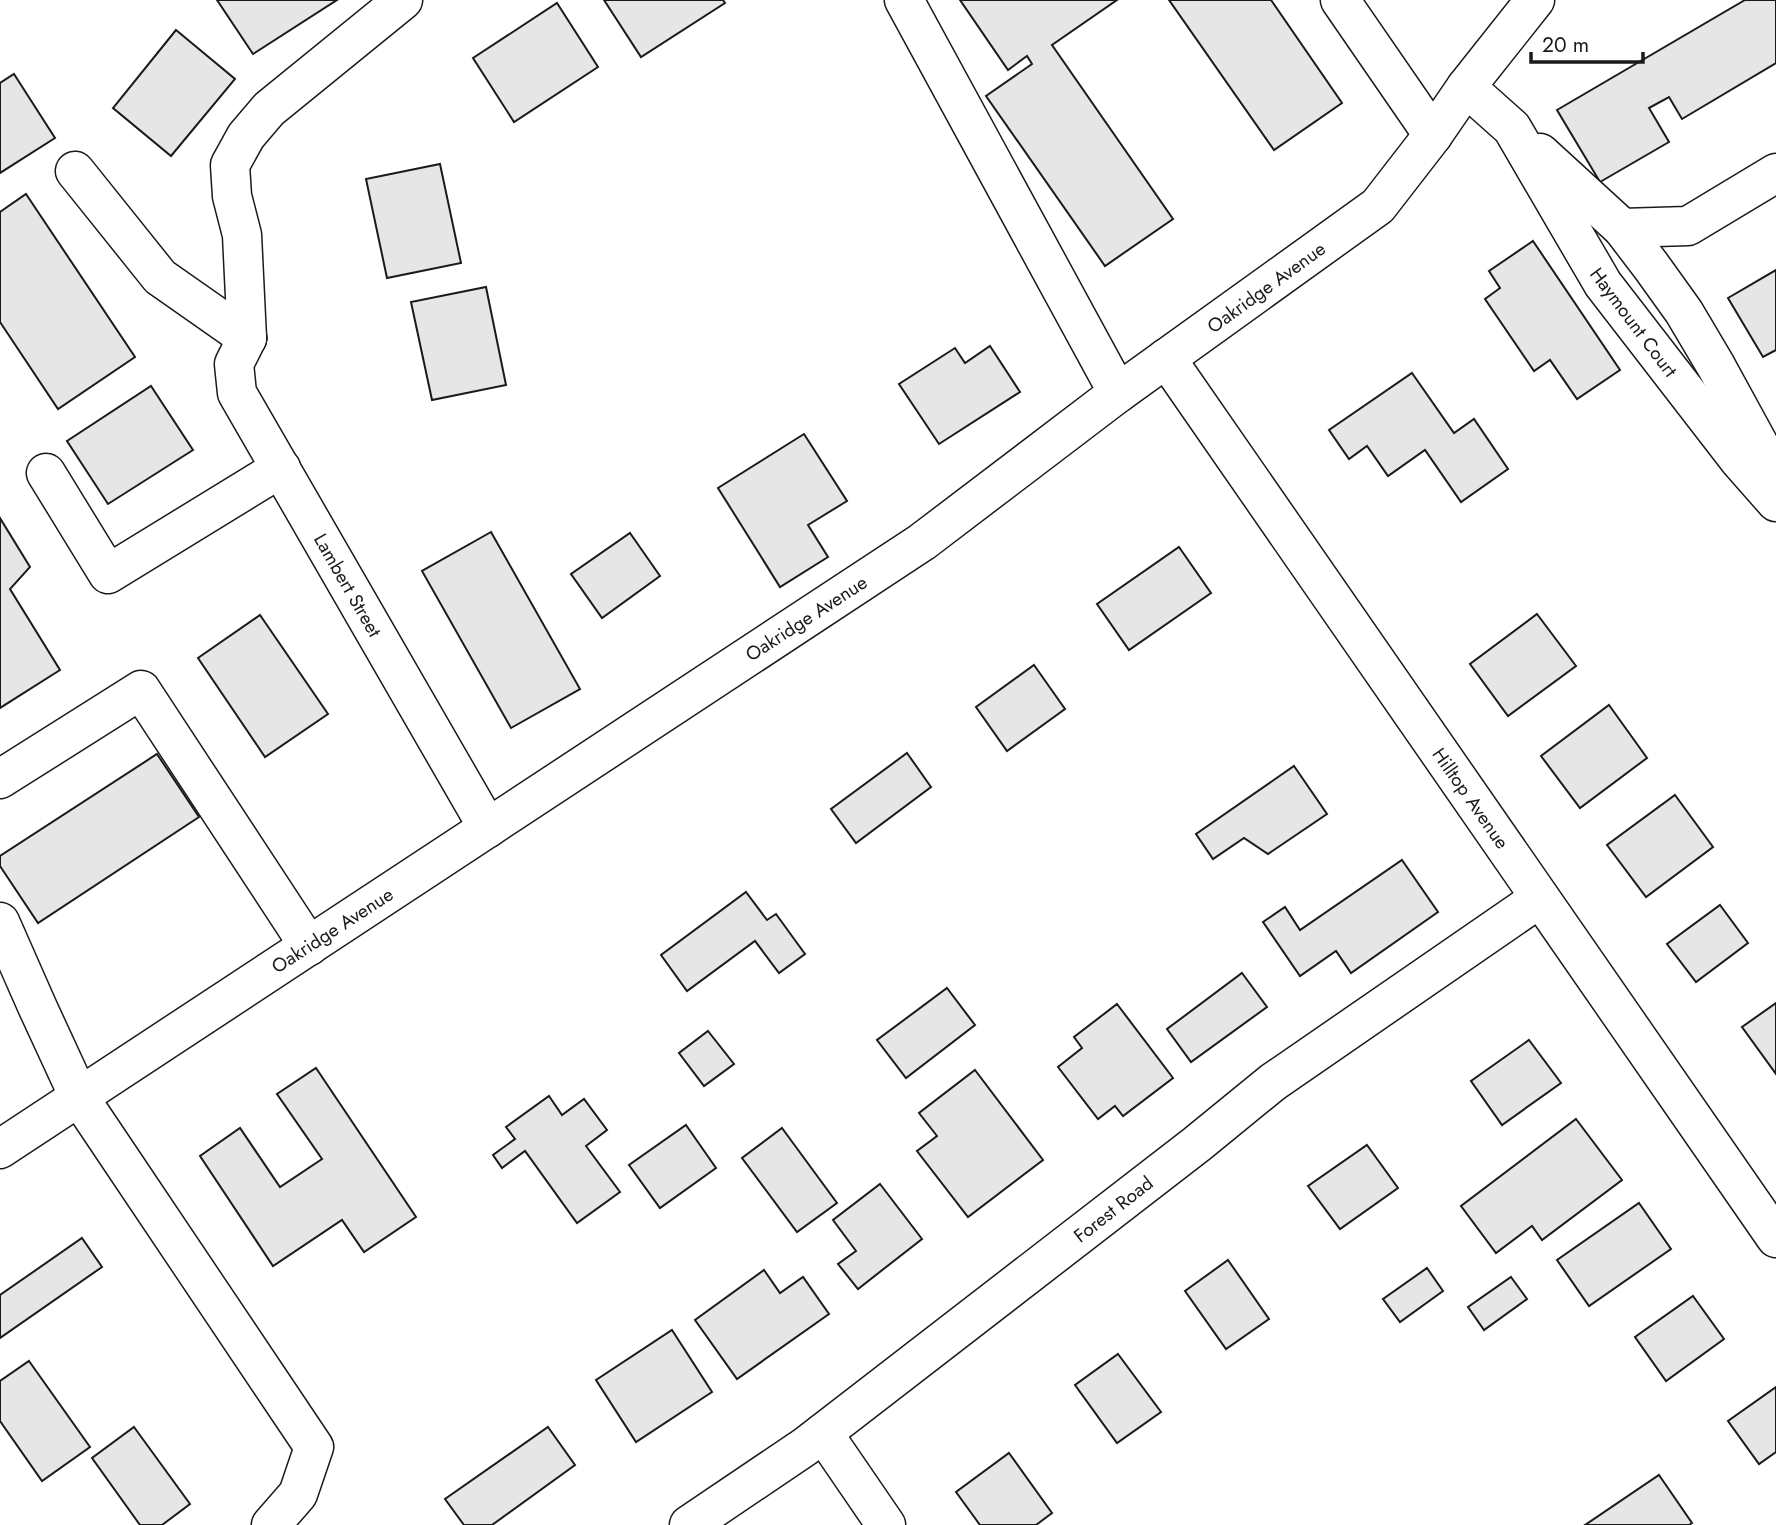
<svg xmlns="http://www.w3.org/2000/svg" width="1776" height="1525" viewBox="0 0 1776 1525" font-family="Jost,sans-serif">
<rect width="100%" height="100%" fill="#fff"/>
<g fill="#e6e6e6" stroke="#1a1a1a" stroke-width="2">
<polygon points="217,0 337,0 253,54"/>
<polygon points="604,0 723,0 725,3 641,57"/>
<polygon points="960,0 1117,0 1052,45 1173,219 1105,266 986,96 1032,64 1027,56 1008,70"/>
<polygon points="1169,0 1271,0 1342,103 1274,150"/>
<polygon points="1745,0 1776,0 1776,63 1682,119 1669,97 1649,108 1669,142 1600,182 1557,110"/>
<polygon points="557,3 598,67 514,122 473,58"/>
<polygon points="176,30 235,79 171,156 113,108"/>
<polygon points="14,74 55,138 0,173 0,83"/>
<polygon points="440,164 461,263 387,278 366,179"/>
<polygon points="26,194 135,357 58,409 0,322 0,212"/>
<polygon points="1533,241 1620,370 1577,399 1550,360 1534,371 1485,299 1500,288 1489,271"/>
<polygon points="1776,270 1776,350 1763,357 1728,298"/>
<polygon points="486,287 506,385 432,400 411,302"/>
<polygon points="990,346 1020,392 939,444 899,384 955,348 965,363"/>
<polygon points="1412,373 1454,433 1474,419 1508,469 1461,502 1425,450 1388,476 1367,446 1349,459 1329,430"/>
<polygon points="151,386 193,450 108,504 67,441"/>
<polygon points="804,434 847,501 808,525 828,557 780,587 718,488"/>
<polygon points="0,518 30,567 10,589 60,670 0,708"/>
<polygon points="491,532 580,689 511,728 422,571"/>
<polygon points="630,533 660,576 602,618 571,574"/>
<polygon points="1179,547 1211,593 1129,650 1097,604"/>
<polygon points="1537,614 1576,666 1508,716 1470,664"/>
<polygon points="260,615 328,714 265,757 198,658"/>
<polygon points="1034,665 1065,709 1007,751 976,707"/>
<polygon points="1609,705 1647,758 1580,808 1541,756"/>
<polygon points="907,753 931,787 856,843 831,809"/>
<polygon points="157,754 199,817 38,923 0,866 0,856"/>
<polygon points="1294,766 1327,814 1268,854 1244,838 1213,859 1196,834"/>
<polygon points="1675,795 1713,847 1646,897 1607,845"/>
<polygon points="1402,860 1438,912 1351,973 1336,951 1300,976 1263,922 1285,907 1300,930"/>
<polygon points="746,892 767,920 776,914 805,954 779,973 755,941 687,991 661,955"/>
<polygon points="1720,905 1748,943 1696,982 1667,944"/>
<polygon points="1242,973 1267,1007 1191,1062 1167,1029"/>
<polygon points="947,988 975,1025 906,1078 877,1040"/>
<polygon points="1776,1003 1776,1074 1742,1027"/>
<polygon points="1117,1004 1173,1078 1123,1116 1115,1106 1098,1119 1058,1067 1082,1048 1074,1037"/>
<polygon points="708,1031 734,1064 704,1086 679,1053"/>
<polygon points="1529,1040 1561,1083 1502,1125 1471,1081"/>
<polygon points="316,1068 416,1217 364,1252 342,1220 273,1266 200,1156 240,1128 280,1187 322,1159 277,1094"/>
<polygon points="975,1070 1043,1160 968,1217 917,1151 937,1136 919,1113"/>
<polygon points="549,1096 562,1115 584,1099 607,1130 586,1146 620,1192 577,1223 525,1151 502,1168 493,1155 515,1139 506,1127"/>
<polygon points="1576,1119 1622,1180 1542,1240 1532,1226 1496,1253 1461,1206"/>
<polygon points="686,1125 716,1168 660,1208 629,1165"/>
<polygon points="782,1128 837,1203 797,1232 742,1158"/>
<polygon points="1367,1145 1398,1188 1340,1229 1308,1186"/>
<polygon points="880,1184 922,1239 858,1289 838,1264 856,1251 833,1220"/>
<polygon points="1639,1203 1671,1249 1589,1306 1557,1260"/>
<polygon points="82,1238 102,1267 0,1338 0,1295"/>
<polygon points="1228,1260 1269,1319 1226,1349 1185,1291"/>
<polygon points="1427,1268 1443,1291 1400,1322 1383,1299"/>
<polygon points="764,1270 780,1293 803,1277 829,1314 737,1379 695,1320"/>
<polygon points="1511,1277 1527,1299 1484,1330 1468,1307"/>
<polygon points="1693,1296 1724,1339 1666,1381 1635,1337"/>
<polygon points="672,1330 712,1392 636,1442 596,1380"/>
<polygon points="1118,1354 1161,1412 1117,1443 1075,1385"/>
<polygon points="29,1361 90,1447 42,1481 0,1421 0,1381"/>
<polygon points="1776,1387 1776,1452 1759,1464 1728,1421"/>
<polygon points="134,1427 190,1504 162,1525 140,1525 92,1458"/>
<polygon points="548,1427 575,1465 492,1525 464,1525 445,1499"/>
<polygon points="1009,1453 1052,1513 1036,1525 980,1525 956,1492"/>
<polygon points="1659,1475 1692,1523 1689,1525 1585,1525"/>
</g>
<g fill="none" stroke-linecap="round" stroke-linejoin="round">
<defs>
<g id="minor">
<polyline points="904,0 1118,393"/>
<polyline points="1340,0 1433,135"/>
<polyline points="1466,87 1512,128 1603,284 1739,460 1776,502"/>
<polyline points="1540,153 1622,228 1651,266 1684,312 1716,366 1776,476"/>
<polyline points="75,171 160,277 247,338"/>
<polyline points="1622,228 1688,226 1776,173"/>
<polyline points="247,338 234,364 237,393 488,828"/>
<polyline points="247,338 242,235 232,196 230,165 246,136 269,109 403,0"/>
<polyline points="1166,358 1776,1238"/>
<polyline points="46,473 108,574 281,468"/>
<polyline points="0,779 141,690 309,946"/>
<polyline points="0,922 37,1006 79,1097 314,1447 298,1494 271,1525"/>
<polyline points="0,1149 922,542 1118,393 1378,206 1433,135 1466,87 1535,0"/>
<polyline points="823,1433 886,1525"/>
<polyline points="689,1525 806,1446 1197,1144 1273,1082 1540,898"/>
</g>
</defs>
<use href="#minor" stroke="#1a1a1a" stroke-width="41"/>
<use href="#minor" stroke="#fff" stroke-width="38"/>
</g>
<g text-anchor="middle" stroke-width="5" stroke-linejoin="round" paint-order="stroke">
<g font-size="19" fill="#1a1a1a" stroke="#fff">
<text transform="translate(1266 287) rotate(-36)" y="7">Oakridge Avenue</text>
<text transform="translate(1634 322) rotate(53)" y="7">Haymount Court</text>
<text transform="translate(348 585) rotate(60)" y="7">Lambert Street</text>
<text transform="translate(806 618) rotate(-33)" y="7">Oakridge Avenue</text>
<text transform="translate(1471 798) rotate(55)" y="7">Hilltop Avenue</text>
<text transform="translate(332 930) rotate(-33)" y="7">Oakridge Avenue</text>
<text transform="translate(1113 1209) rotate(-38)" y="7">Forest Road</text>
</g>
</g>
<path d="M1531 52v10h112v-10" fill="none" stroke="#1a1a1a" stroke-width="3.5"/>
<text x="1542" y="52" font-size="21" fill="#1a1a1a" stroke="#ffffff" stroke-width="5" paint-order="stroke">20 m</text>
</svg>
